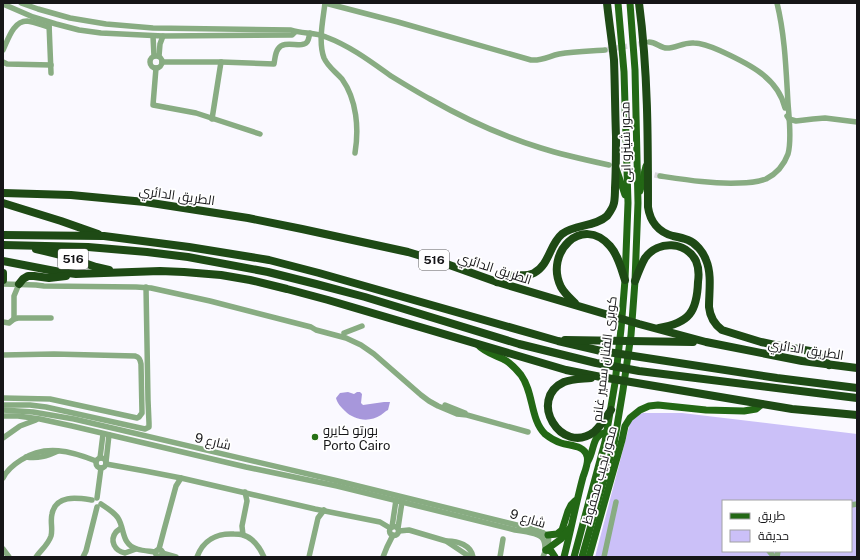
<svg xmlns="http://www.w3.org/2000/svg" width="860" height="560" viewBox="0 0 860 560" font-family="'Public Sans',Cairo,sans-serif">
<rect width="100%" height="100%" fill="#faf9ff"/>
<path fill="#cbc0f8" fill-rule="evenodd" d="M643,413H682L857,434V557H595L630,423L637,415ZM723,501H851V551H723Z"/>
<path fill="#a797db" d="M348,392L354,394L357,392H360L362,394L361,403L363,405L384,402H390L388,410C385,411 384,413 381,415C369,423 354,420 345,411C341,407 337,403 336,398L340,393Z"/>
<g fill="none" stroke-linecap="round" stroke-linejoin="round">
<g stroke="#d8d7dc" stroke-width="5.5" stroke-dasharray="5.5 3" stroke-linecap="butt">
<polyline points="605,50 645,43"/>
<polyline points="613,166 660,176"/>
</g>
<g stroke="#88ac82" stroke-width="5.5">
<path d="M21,3L38,9L70,18L106,24L153,28L291,30C302,34 315,32 326,37C350,46 370,61 391,76C404,84 417,92 430,99C465,119 502,136 541,148C563,155 586,160 609,165"/>
<path d="M325,3L398,22L531,60C543,61 549,56 559,54C574,51 590,51 605,50"/>
<path d="M325,3C323,20 318,42 324,58C328,67 336,72 342,79C357,100 359,129 355,153"/>
<polyline points="3,4 33,17 56,24 79,30 101,33 163,36 292,35 295,32"/>
<polyline points="49,24 51,73"/>
<polyline points="153,36 154,56"/>
<path d="M649,42C656,42 660,48 667,48C676,48 684,42 694,43C704,43 714,48 723,52C749,64 778,78 785,108"/>
<path d="M3,50C8,40 13,21 27,21C34,22 42,25 49,27"/>
<circle cx="156" cy="62" r="6"/>
<polyline points="159,56 160,44 163,36"/>
<polyline points="3,62 7,64 51,65"/>
<path d="M162,62H221L274,64C275,59 275,53 278,49C284,39 302,49 307,42C309,40 309,35 310,33"/>
<polyline points="156,68 153,105 196,113 260,134"/>
<polyline points="787,116 789,119 796,121 813,119 825,118 857,122"/>
<polyline points="212,119 221,62"/>
<path d="M660,176C687,180 712,184 739,183C748,183 758,182 766,179C776,174 784,165 788,154C792,140 789,118 788,103C786,69 785,36 777,3"/>
<polyline points="3,284 36,285 44,286 136,287 151,288 210,301 311,327 316,330 346,338 361,345 374,354 421,395 429,401 438,406 457,414 467,415 528,432"/>
<polyline points="14,319 14,296 19,284"/>
<polyline points="3,322 9,323 14,319 18,318 51,318"/>
<polyline points="344,333 362,326"/>
<path d="M3,355L54,354L135,356C139,357 140,359 141,364L142,413L139,417L137,418L50,399L3,398"/>
<polyline points="3,405 30,405 46,407 145,429 149,427 149,423 148,400 146,287"/>
<polyline points="445,405 465,413"/>
<path d="M3,410L33,412L74,419L338,481L537,530C555,536 548,543 543,557"/>
<path d="M3,416H18L40,419L72,426L246,467L337,486L515,530C522,531 540,533 543,539C545,542 545,546 545,549"/>
<polyline points="3,438 20,426 36,420"/>
<path d="M26,457C38,459 47,456 58,451"/>
<polyline points="100,458 103,434"/>
<circle cx="101" cy="463" r="5"/>
<polyline points="106,462 109,435"/>
<polyline points="106,464 145,471 181,478 315,509 380,522 390,528"/>
<path d="M3,478C7,470 13,465 21,460C45,444 71,451 96,461"/>
<polyline points="97,498 101,468"/>
<path d="M101,504C107,508 114,512 118,518C125,529 121,544 137,549C143,551 150,551 156,552"/>
<polyline points="851,505 857,504"/>
<circle cx="394" cy="531" r="4.5"/>
<polyline points="392,527 396,500"/>
<path d="M121,528C120,529 117,531 116,532C109,541 115,551 125,553L136,549"/>
<polyline points="398,528 402,502"/>
<polyline points="399,531 409,530 446,541 470,557"/>
<polyline points="243,535 242,526 247,501 245,492"/>
<path d="M447,541C458,541 471,545 473,557"/>
<polyline points="3,549 9,557"/>
<polyline points="159,549 164,530 176,486 181,478"/>
<circle cx="159" cy="553" r="3.5"/>
<polyline points="769,551 774,557"/>
<polyline points="162,553 176,557"/>
<path d="M36,557C41,550 48,545 51,536C53,529 50,521 52,514C56,494 78,498 92,500"/>
<polyline points="83,557 86,551 97,507"/>
<path d="M197,557C203,540 217,533 234,534C237,534 240,534 243,535C253,538 260,548 264,557"/>
<polyline points="309,557 318,518 324,510"/>
<polyline points="383,557 387,547 393,535"/>
<polyline points="500,557 503,539"/>
<polyline points="604,557 616,502"/>
<polyline points="777,557 778,551"/>
</g>
<g stroke="#236815" stroke-width="7">
<polyline points="617,171 625,195"/>
<polyline points="640,191 646,166"/>
<path d="M477,344C485,353 495,355 505,360C512,364 517,370 521,375C534,393 530,419 545,434C550,438 555,441 561,443C570,446 584,445 587,456C589,462 585,471 583,477C576,503 571,530 564,557"/>
<path d="M588,461C595,450 591,433 609,432"/>
<polyline points="548,535 557,534 562,530 568,511 571,505 575,501"/>
<polyline points="546,550 561,539 570,528"/>
<polyline points="546,550 551,551 555,557"/>
<polyline points="574,557 605,442 615,383 621,329 625,280 628,203 624,72 618,3"/>
<polyline points="582,557 614,444 623,390 631,335 635,281 638,203 635,70 630,3"/>
<polyline points="589,557 622,440 625,426 630,418 640,410 649,406 658,405 706,410 744,411 756,409 762,404"/>
</g>
<g stroke="#1e4a15" stroke-width="8">
<path d="M639,3C648,71 648,139 648,207C650,221 658,232 673,236C678,237 683,238 688,240C696,243 703,252 706,260C712,274 709,292 709,307C710,317 714,324 722,330L761,342L775,345L810,351L820,357L829,365"/>
<polyline points="3,193 71,195 145,202 248,218 302,229 408,252 441,262 497,282 639,324 706,342 802,361 857,368"/>
<polyline points="3,203 61,221 98,234"/>
<polyline points="3,235 104,236 189,247 269,260 319,273 558,341 601,351 777,378 857,388"/>
<polyline points="3,245 88,247 147,252 188,257 268,272 316,284 365,297 519,344 596,363 639,371 857,398"/>
<polyline points="36,249 61,255 96,267 109,270"/>
<polyline points="3,261 60,272 76,274 160,271 184,272 221,275 250,280 287,289 328,300 566,370 601,377 762,404 792,409 857,415"/>
<polyline points="3,273 3,280"/>
<path d="M635,281C638,273 641,265 645,258C658,240 686,241 696,261C699,268 699,275 698,282C697,312 689,323 659,328"/>
<path d="M497,282C510,270 522,279 534,273C550,264 549,245 562,234C575,224 595,227 607,216C610,212 613,208 614,203C615,198 615,193 615,188C616,170 616,153 616,136C615,111 615,86 614,60C612,41 609,22 607,3"/>
<polyline points="19,284 23,279 28,276 34,276 49,278 66,276"/>
<path d="M575,303C570,298 565,294 561,287C544,253 582,214 610,246C618,255 621,268 625,280"/>
<polyline points="565,340 693,342"/>
<path d="M591,378C582,379 572,379 564,382C527,399 561,456 594,432C601,426 606,417 611,410"/>
</g>
</g>
<circle fill="#267115" stroke="#fff" stroke-width="1.5" cx="315" cy="437" r="4"/>
<g text-anchor="middle" stroke-width="3.5" stroke-linejoin="round" paint-order="stroke">
<g fill="#fff" stroke="#5c5c5d" stroke-width="1">
<rect x="58" y="249" width="30" height="20" rx="3"/>
<rect x="419" y="250" width="30" height="20" rx="3"/>
</g>
<g font-size="12" font-weight="bold" fill="#161618">
<text x="73" y="263">516</text>
<text x="434" y="264">516</text>
</g>
<g font-size="13" fill="#161618" stroke="#fff">
<text transform="translate(625 142) rotate(-91)" y="5">محور شينزو ابى</text>
<text transform="translate(177 195) rotate(8)" y="5">الطريق الدائري</text>
<text transform="translate(495 268) rotate(18)" y="5">الطريق الدائري</text>
<text transform="translate(806 349) rotate(9)" y="5">الطريق الدائري</text>
<text transform="translate(604 359) rotate(-83)" y="5">كوبرى الفنان سمير غانم</text>
<text transform="translate(213 441) rotate(13)" y="5">شارع 9</text>
<text transform="translate(599 475) rotate(-75)" y="5">محور نجيب محفوظ</text>
<text transform="translate(528 518) rotate(17)" y="5">شارع 9</text>
</g>
<g font-size="13" fill="#161618" stroke="#fff" text-anchor="start">
<text x="323" y="435">بورتو كايرو<tspan x="323" dy="15">Porto Cairo</tspan></text>
</g>
</g>
<rect width="860" height="560" fill="none" stroke="#161618" stroke-width="8"/>
<rect x="722" y="500" width="130" height="52" fill="#ffffff" stroke="#a2a2a3"/>
<rect x="730" y="513" width="20" height="6" fill="#236815" stroke="#a2a2a3"/>
<text x="758" y="520" font-size="12" fill="#161618">طريق</text>
<rect x="730" y="530" width="20" height="12" fill="#cbc0f8" stroke="#a2a2a3"/>
<text x="758" y="540" font-size="12" fill="#161618">حديقة</text>
</svg>
